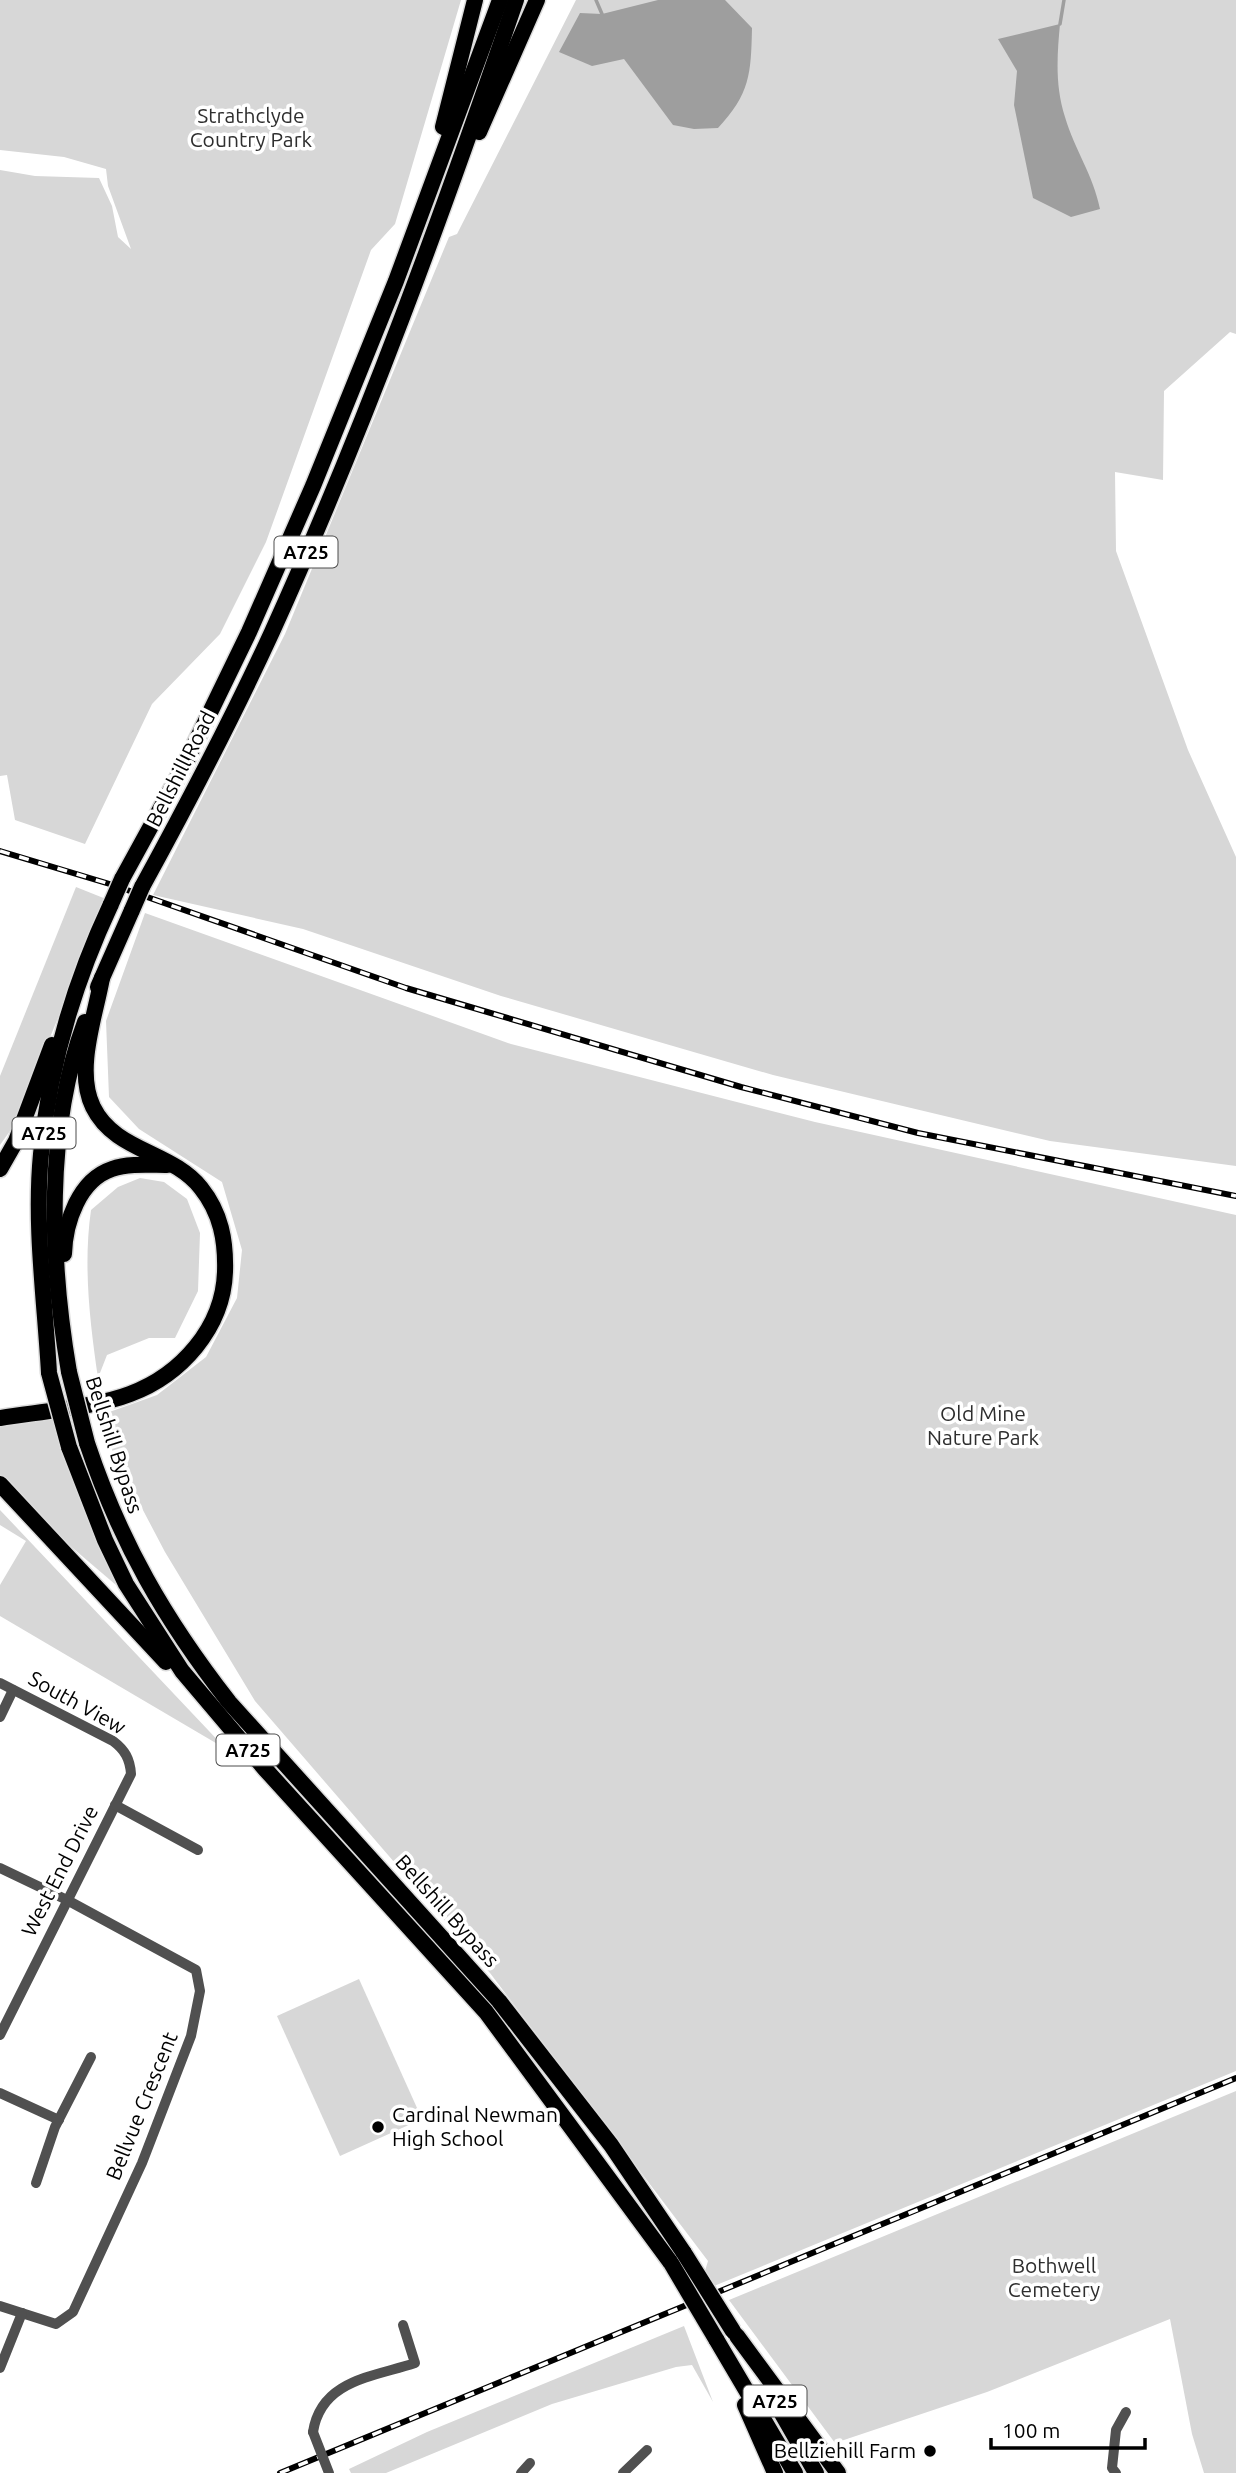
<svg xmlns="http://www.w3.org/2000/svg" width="1236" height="2473" viewBox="0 0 1236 2473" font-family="Ubuntu,sans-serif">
<rect width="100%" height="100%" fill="#fff"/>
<g fill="#d7d7d7">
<polygon points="0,0 461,0 395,224 371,250 266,542 220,634 152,704 85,844 15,820 7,775 0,776 0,170 35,176 99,178 112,206 118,237 131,249 108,186 106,169 64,157 0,150"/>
<polygon points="576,0 1236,0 1236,334 1230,332 1164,391 1163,480 1115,472 1116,551 1188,750 1236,857 1236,1166 1050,1141 773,1075 501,996 303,929 153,895 285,634 449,237 457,234"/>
<polygon points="76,887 106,899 15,1124 0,1145 0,1076"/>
<polygon points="145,913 511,1044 815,1122 1236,1215 1236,2071 714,2286 705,2271 708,2261 490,1973 255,1701 165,1552 113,1453 101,1415 157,1395 206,1357 237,1298 242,1250 222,1182 139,1129 109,1097 106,1021"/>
<path d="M140,1178L164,1182L187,1199L200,1233L198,1291L175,1338H149L107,1355L98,1378C90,1323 83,1266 91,1210L118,1187Z"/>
<polygon points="53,1407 116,1585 0,1486 0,1426"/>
<polygon points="0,1510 226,1749 0,1616 0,1585 26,1541 0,1525"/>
<polygon points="359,1979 422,2119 340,2156 277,2016"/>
<polygon points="1236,2091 1236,2473 1204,2473 1192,2434 1170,2319 987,2392 835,2443 729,2300"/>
<polygon points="684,2326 713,2402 692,2365 676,2367 552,2404 386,2473 351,2473 349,2469 427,2432"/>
</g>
<g fill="#9e9e9e">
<path d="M658,0H725L752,28C751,74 750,94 718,128L694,129L673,125L624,59L592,66L559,52L580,13L602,14Z"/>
<path d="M1060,24C1057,56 1055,86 1065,117C1075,151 1093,174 1100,209L1071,217L1033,198L1014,105L1017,71L998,39Z"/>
</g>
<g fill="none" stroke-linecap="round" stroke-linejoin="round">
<g stroke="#9e9e9e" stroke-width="3.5">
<polyline points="596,0 602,14"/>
<polyline points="1060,24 1064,0"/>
</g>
<defs>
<g id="highway">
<polyline points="443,127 475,0"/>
<polyline points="479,132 537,0"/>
<polyline points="122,879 185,764 249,632 313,486 396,281 500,0"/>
<path d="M142,887C188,803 232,719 272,632C365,427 443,213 516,0"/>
<polyline points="98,987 132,910"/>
<polyline points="0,1169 16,1141 52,1045"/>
<path d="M64,1254C65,1222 79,1180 112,1169C129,1163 150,1165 167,1165"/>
<path d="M69,1372C50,1261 45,1129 85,1022"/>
<path d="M49,1373C45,1301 34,1226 41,1154C49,1067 74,983 111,904"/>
<path d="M0,1418C37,1412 97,1407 130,1394C181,1375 223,1328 225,1272C226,1241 221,1213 201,1188C172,1151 115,1152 93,1107C75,1070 95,1017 102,978"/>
<path d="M87,1443C120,1542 165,1620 229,1702L499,2001L611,2145L684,2253"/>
<polyline points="69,1447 105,1540 126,1584 182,1671 265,1769 486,2012 671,2263"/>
<polyline points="0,1484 166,1662"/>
<polyline points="737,2336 838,2473"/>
<polyline points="716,2339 795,2473"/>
<polyline points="745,2405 775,2473"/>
<polyline points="777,2405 816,2473"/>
</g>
</defs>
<use href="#highway" stroke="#dbdbdb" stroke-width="19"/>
<g stroke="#505050" stroke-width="10">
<path d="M0,1683L113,1741C125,1750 130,1759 131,1774L0,2035"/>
<polyline points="0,1717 13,1690"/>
<polyline points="115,1805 198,1850"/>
<polyline points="0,1868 67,1900 196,1970 200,1991 191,2036 142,2163 73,2312 56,2324 0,2306"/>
<polyline points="0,2093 59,2120"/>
<polyline points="36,2183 55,2127 91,2057"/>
<polyline points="0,2368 22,2313"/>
<path d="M313,2432C321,2380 373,2377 415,2363L403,2325"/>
<polyline points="521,2473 530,2463"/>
<polyline points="623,2473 647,2450"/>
<polyline points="1116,2473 1112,2468 1116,2430 1126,2412"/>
</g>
<use href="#highway" stroke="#000" stroke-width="16"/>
<defs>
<g id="rail">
<polyline points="0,851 113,885 406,988 741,1087 918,1133 1236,1196"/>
<polyline points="280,2473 1236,2078"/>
</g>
</defs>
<use href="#rail" stroke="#000" stroke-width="6"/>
<use href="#rail" stroke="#fff" stroke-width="3.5" stroke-dasharray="10" stroke-linecap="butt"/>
<defs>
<g id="highway-bridge">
<polyline points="111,904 122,879"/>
<polyline points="132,910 142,887"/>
<polyline points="69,1372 87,1443"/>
<polyline points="49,1373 69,1447"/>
<polyline points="684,2253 733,2331"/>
<polyline points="671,2263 716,2339"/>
</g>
</defs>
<use href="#highway-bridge" stroke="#dbdbdb" stroke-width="19" stroke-linecap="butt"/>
<polyline stroke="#505050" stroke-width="10" points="313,2432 329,2473"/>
<use href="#highway-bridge" stroke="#000" stroke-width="16"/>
</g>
<g fill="#000" stroke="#fff" stroke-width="2.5">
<circle cx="378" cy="2127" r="7"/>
<circle cx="930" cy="2451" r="7"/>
</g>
<g text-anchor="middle" stroke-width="7" stroke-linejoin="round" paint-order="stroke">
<g fill="#fff" stroke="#4c4c4c" stroke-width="2">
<rect x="274.5" y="536.5" width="63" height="31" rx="5"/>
<rect x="12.5" y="1117.5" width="63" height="31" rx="5"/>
<rect x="216.5" y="1734.5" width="63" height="31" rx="5"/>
<rect x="743.5" y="2385.5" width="63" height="31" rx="5"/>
</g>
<g font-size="19" font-weight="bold" fill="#000">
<text x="306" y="559">A725</text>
<text x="44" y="1140">A725</text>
<text x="248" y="1757">A725</text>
<text x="775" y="2408">A725</text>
</g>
<g font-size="21" fill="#2e2e2e" stroke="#fff">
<text x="251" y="123">Strathclyde<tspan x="251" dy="24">Country Park</tspan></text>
<text x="983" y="1421">Old Mine<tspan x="983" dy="24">Nature Park</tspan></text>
<text x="1054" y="2273">Bothwell<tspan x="1054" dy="24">Cemetery</tspan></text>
</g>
<g font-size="21" fill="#000" stroke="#fff">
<text transform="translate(181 769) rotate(-63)" y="7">Bellshill Road</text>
<text transform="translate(114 1445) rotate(72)" y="7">Bellshill Bypass</text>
<text transform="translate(77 1703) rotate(29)" y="7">South View</text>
<text transform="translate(60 1871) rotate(-63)" y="7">West End Drive</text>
<text transform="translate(447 1911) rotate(48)" y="7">Bellshill Bypass</text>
<text transform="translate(142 2106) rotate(-68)" y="7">Bellvue Crescent</text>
</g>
<g font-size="21" fill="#000" stroke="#fff" text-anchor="start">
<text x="392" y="2122">Cardinal Newman<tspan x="392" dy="24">High School</tspan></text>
<text x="916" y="2458" text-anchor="end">Bellziehill Farm</text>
</g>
</g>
<path d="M991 2438v10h154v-10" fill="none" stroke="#000000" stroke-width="3.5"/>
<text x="1002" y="2438" font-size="21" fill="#000000" stroke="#ffffff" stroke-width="5" paint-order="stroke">100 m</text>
</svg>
